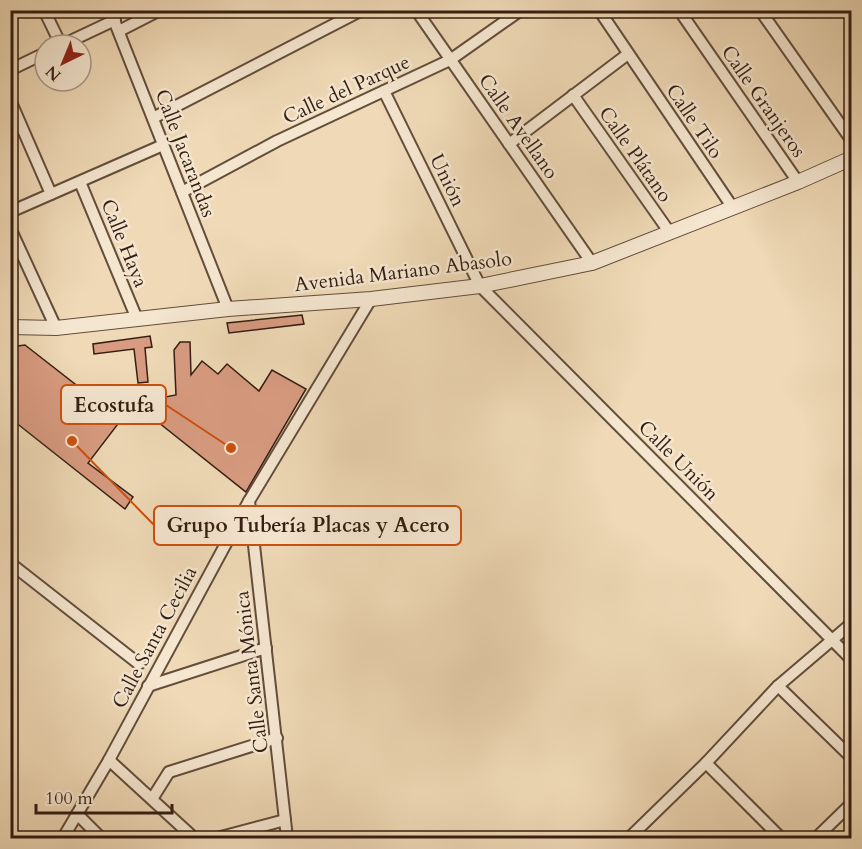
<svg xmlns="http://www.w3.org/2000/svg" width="862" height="849" viewBox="0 0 862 849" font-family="Cardo,serif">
<rect width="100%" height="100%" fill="#efd9b6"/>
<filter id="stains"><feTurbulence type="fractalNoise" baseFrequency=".00333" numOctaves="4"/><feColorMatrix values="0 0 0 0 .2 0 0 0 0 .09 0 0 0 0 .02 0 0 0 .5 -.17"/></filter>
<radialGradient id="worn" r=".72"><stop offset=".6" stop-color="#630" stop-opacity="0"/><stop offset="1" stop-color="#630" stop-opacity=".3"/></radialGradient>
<g fill="#d89b81" stroke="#341e12" stroke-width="1.5">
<polygon points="302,315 304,324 229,333 227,323"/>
<polygon points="150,336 152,347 145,348 148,382 138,383 134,349 94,354 93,344"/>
<polygon points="180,342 190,342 191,375 202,361 218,374 227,364 259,391 272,370 306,389 246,492 134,403 176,395 174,350"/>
<polygon points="25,345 121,420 88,463 133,497 125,509 10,418 10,347"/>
</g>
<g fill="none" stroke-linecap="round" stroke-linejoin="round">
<defs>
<g id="minor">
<polyline points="44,10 61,45"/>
<polyline points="110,10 228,309"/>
<polyline points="416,10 592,263"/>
<polyline points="599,10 733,208"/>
<polyline points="679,10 798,182"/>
<polyline points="760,10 852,141"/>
<polyline points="850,10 852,12"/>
<polyline points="119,31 160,10"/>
<polyline points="62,45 115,20"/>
<polyline points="10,70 45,53"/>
<polyline points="384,91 480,286 852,660"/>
<polyline points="573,95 670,233"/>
<polyline points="10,100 51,194"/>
<polyline points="153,118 362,10"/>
<polyline points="509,144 628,54"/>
<polyline points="80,182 137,319"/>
<polyline points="182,192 277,141 450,60 521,10"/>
<polyline points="10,212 163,145"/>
<polyline points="10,228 56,328"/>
<polyline points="249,501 287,838"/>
<polyline points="10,563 139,664"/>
<polyline points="148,686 266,648"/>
<polyline points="778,686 852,758"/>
<polyline points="109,760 194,838"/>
<polyline points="706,763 781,838"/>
<polyline points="152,799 169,772 277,738"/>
<polyline points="77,814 101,838"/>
<polyline points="63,838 109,760 249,501 371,299"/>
<polyline points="217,838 285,820"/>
<polyline points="629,838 706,763 778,686 852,623"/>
<polyline points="816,838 852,803"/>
</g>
<polyline id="tertiary" points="10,327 56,328 228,309 371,299 480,286 592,263 798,182 852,158"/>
</defs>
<use href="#minor" stroke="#634d3b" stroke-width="14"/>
<use href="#tertiary" stroke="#634d3b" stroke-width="16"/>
<use href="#minor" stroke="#f5e6d0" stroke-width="10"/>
<use href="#tertiary" stroke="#f5e6d0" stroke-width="14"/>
</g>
<g text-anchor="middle" stroke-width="5" stroke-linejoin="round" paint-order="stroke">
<g font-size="20" fill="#341e12" stroke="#f5e6d0">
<text transform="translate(346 89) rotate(-25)" y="7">Calle del Parque</text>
<text transform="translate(764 101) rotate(55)" y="7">Calle Granjeros</text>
<text transform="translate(695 121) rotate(56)" y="7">Calle Tilo</text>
<text transform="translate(519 126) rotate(55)" y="7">Calle Avellano</text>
<text transform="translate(186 153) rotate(69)" y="7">Calle Jacarandas</text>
<text transform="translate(636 154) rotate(55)" y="7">Calle Plátano</text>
<text transform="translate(448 180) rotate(64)" y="7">Unión</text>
<text transform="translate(125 243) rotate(68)" y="7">Calle Haya</text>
<text transform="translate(403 271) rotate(-7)" y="7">Avenida Mariano Abasolo</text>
<text transform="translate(679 460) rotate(45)" y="7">Calle Unión</text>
<text transform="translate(154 637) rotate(-62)" y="7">Calle Santa Cecilia</text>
<text transform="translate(251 672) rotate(-97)" y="7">Calle Santa Mónica</text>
</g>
</g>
<path fill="none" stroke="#cd500d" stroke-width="2" d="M231 448L166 405M72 441L154 525"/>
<g fill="#cd500d" stroke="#f5e6d0" stroke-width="2">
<circle cx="231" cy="448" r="6"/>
<circle cx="72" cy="441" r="6"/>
</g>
<g fill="#f5e6d0" stroke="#cd500d" stroke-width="2">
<rect x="61" y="385" width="105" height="39" rx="6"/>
<rect x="154" y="506" width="307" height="39" rx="6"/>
</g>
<g font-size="21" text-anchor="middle" font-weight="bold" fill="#341e12">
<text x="114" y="412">Ecostufa</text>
<text x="308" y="532">Grupo Tubería Placas y Acero</text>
</g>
<rect width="862" height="849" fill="none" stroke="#efd9b6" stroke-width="36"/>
<rect x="12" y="12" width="838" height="825" fill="none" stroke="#341e12" stroke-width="3"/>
<rect x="18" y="18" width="826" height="813" fill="none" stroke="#341e12" stroke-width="1.5"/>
<g transform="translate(63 63) rotate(223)"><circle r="28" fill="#f5e6d0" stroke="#a89684" stroke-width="1.5"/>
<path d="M0-4.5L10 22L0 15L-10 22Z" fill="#8f2418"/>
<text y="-9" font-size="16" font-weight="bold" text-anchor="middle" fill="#341e12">N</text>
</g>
<path d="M36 804v9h136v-9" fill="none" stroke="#341e12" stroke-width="3"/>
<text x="45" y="804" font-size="18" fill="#341e12" stroke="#f5e6d0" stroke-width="4.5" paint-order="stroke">100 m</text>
<rect width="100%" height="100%" filter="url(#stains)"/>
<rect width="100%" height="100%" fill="url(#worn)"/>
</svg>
